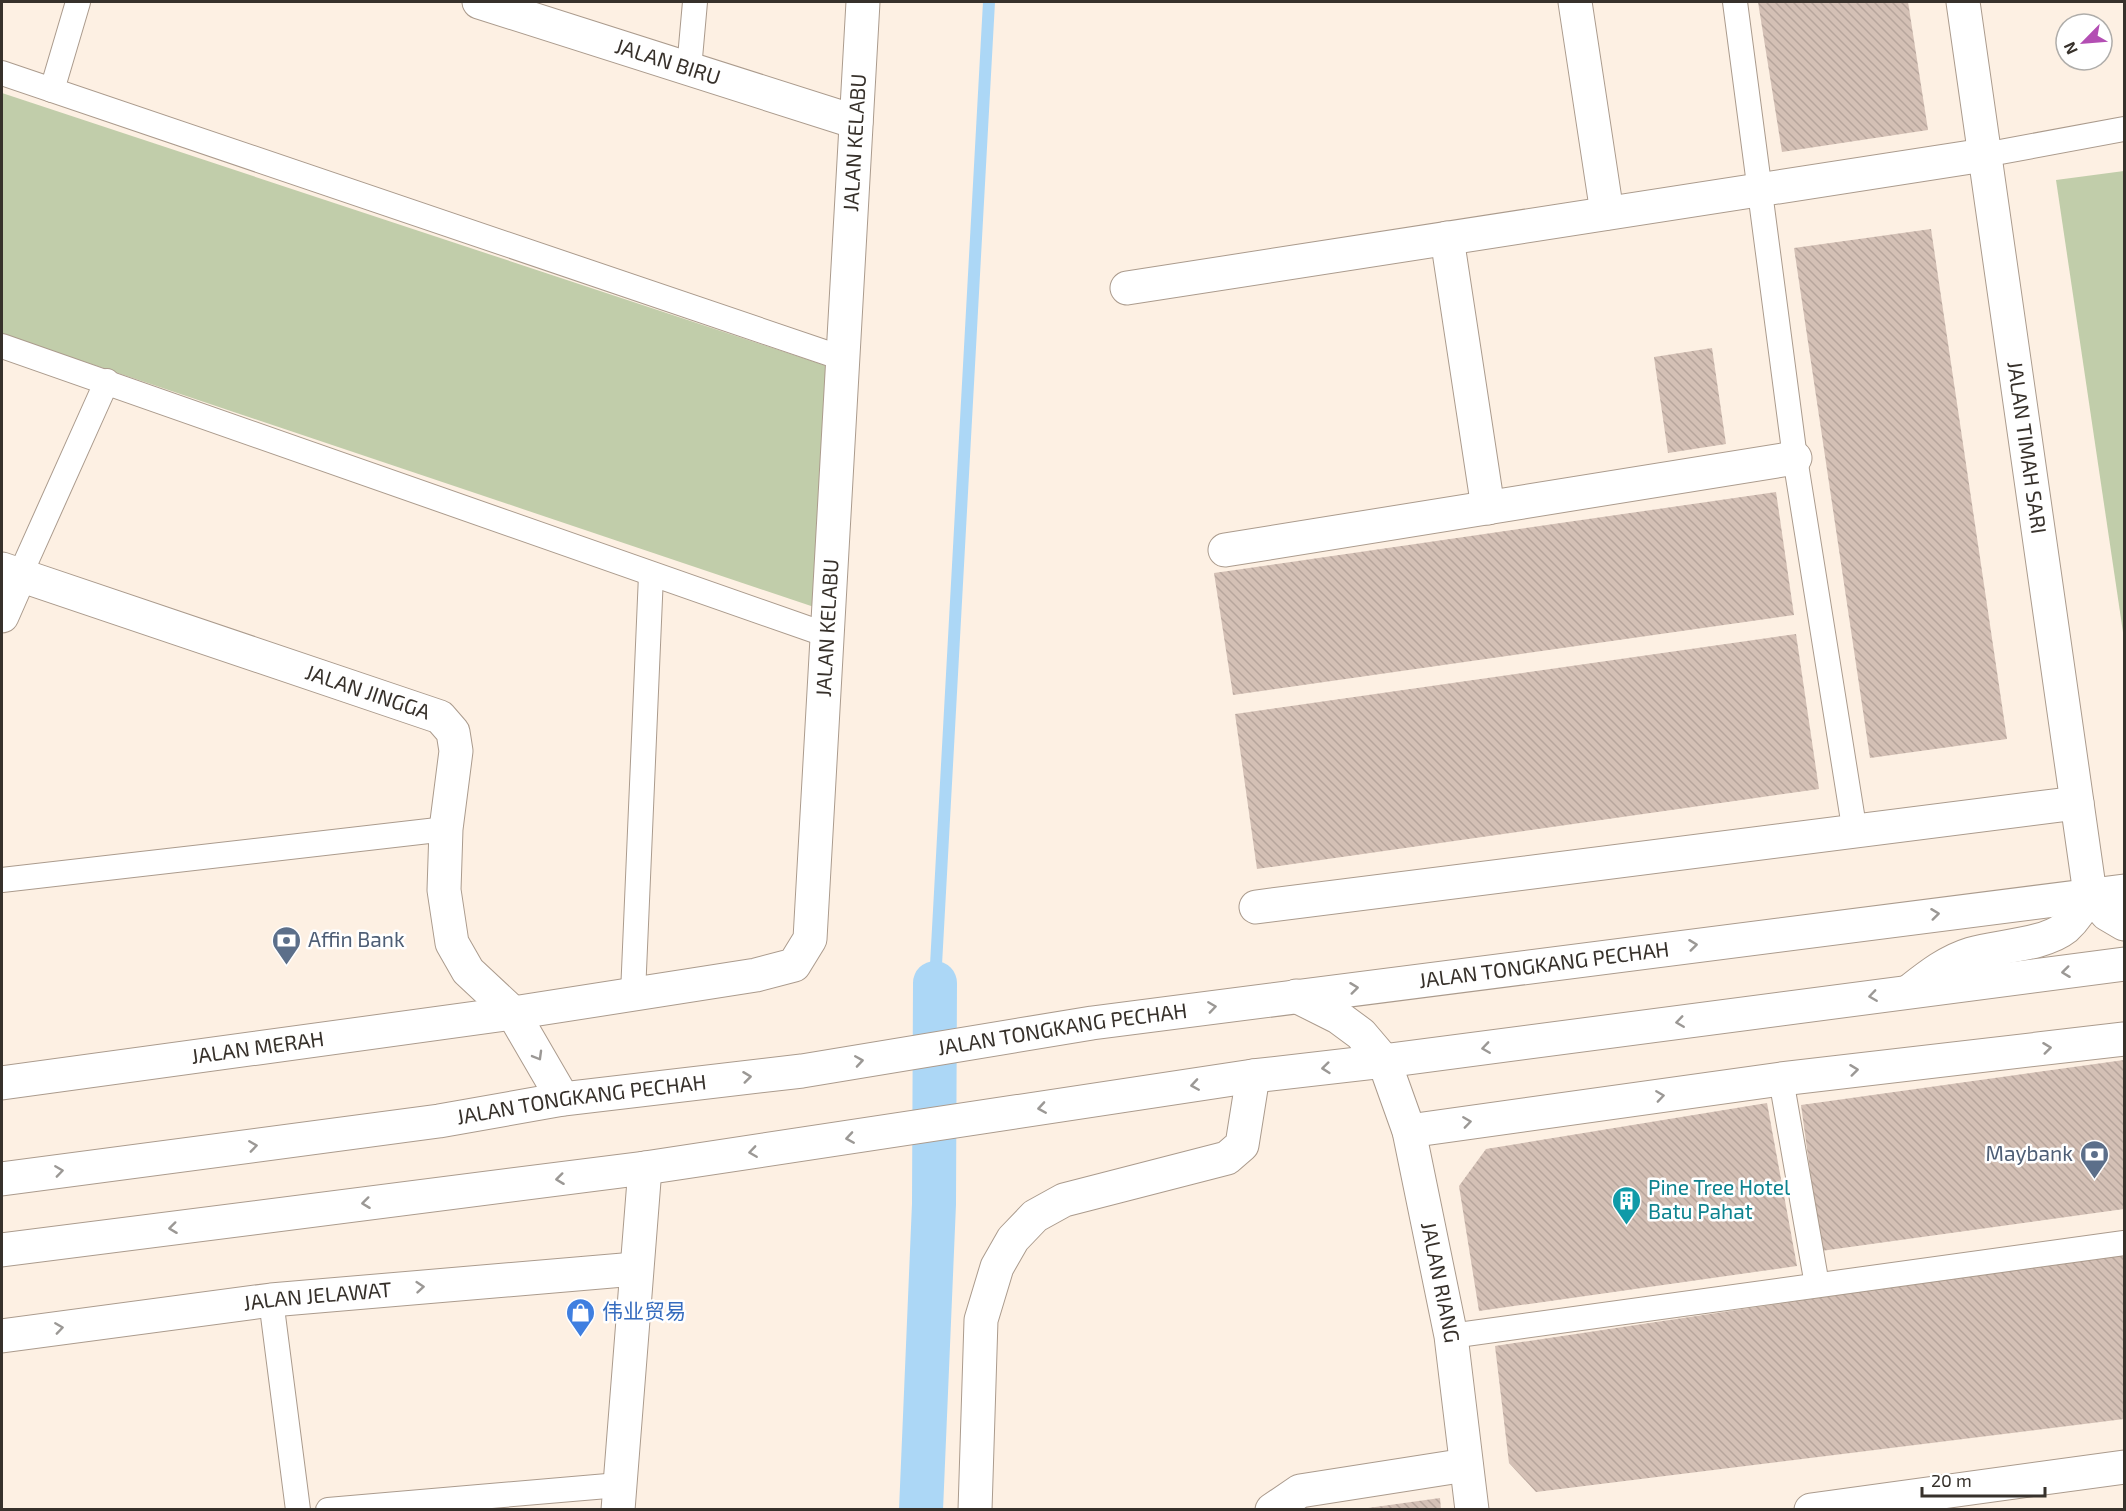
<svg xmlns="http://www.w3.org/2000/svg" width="2126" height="1511" viewBox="0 0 2126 1511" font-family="'Exo 2','Noto Sans SC',sans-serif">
<defs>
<pattern id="building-back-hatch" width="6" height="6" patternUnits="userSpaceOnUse" patternTransform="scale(1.5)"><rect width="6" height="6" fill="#d4c0b5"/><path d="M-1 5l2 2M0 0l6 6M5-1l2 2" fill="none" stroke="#b7a59c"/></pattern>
</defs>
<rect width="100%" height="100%" fill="#fdf0e3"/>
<g fill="#c1cdaa">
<polygon points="2,93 839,370 826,611 2,334"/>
<polygon points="2124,171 2124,639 2056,180"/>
</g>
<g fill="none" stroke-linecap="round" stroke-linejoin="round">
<polyline stroke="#acd7f6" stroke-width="12" points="935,983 989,2"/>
<polyline stroke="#acd7f6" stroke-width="44" points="921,1510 934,1204 935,983"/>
</g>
<g fill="url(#building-back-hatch)">
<polygon points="1758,2 1908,2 1928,130 1782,152"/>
<polygon points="1931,229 2007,739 1870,758 1794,248"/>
<polygon points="1712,348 1726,444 1668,453 1654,357"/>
<polygon points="1776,492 1794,615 1233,695 1214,573"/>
<polygon points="1796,634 1819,789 1257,869 1235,714"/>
<polygon points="2124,1060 2124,1209 1821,1251 1801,1105"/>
<polygon points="1767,1103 1797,1266 1479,1311 1459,1186 1486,1149"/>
<polygon points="2124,1252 2124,1419 1536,1492 1509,1463 1495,1346"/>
<polygon points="1440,1498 1441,1510 1368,1510 1368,1508"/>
</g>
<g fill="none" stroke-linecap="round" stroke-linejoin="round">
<defs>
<g id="service">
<polyline points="1735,2 1795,458 1855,833"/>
<polyline points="689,69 695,2"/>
<polyline points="2,73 842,358"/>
<polyline points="52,90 78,2"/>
<polyline points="1984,155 2124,129"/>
<polyline points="2,346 827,635"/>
<polyline points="20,575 107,381"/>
<polyline points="2,880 446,829"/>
<polyline points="633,994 651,575"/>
<polyline points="1781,1079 1817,1285"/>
<polyline points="271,1300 298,1510"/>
<polyline points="1451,1336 2124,1243"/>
<polyline points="328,1510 619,1485"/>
</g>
<g id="minor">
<path id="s1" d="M479,2L856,122"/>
<polyline points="1575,2 1607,213"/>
<polyline points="1447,238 1488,508"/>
<polyline points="1127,288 1984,155"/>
<polyline points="1225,550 1795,458"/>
<path id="s2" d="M2,569L440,717L453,732L456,751L446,829L444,890L452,943L468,971L513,1013L563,1099"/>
<polyline points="2,616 20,575"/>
<polyline points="1256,907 2077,803"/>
<path id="s3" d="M2,1083L513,1013L756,975L794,965L810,939L863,2"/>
<polyline points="1409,1131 1781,1079 2124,1039"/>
<path id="s4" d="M2,1336L271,1300L635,1269"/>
<polyline points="618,1510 645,1168"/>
<polyline points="975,1510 981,1320 997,1267 1013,1239 1035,1216 1064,1200 1227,1158 1242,1145 1253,1076"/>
<polyline points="1272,1510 1300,1491 1466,1465"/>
<polyline points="1811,1510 2124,1467"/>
</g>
<g id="tertiary">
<path id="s5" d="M1963,2L2090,894"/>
<path id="s6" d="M1296,996L1338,1017L1361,1034L1384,1061L1409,1131L1451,1336L1472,1510"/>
</g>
<g id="primary">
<polyline points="2090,894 2107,914 2124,924"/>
<path d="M1911,990C1930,975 1948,961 1971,954C1998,946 2044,945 2065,928C2076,918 2083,906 2090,894"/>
<path id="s7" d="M2,1179L439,1121L563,1099L802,1071L1092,1023L2124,891"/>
<polyline points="2,1250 645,1168 1253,1076 1384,1061 2124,964"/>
</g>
</defs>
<use href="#service" stroke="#ab9b8d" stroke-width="26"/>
<use href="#minor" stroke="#ab9b8d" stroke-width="35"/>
<use href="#tertiary" stroke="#ab9b8d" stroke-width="35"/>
<use href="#primary" stroke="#ab9b8d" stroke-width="35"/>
<use href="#service" stroke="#fff" stroke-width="24"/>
<use href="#minor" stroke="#fff" stroke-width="33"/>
<use href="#tertiary" stroke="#fff" stroke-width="33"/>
<use href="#primary" stroke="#fff" stroke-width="33"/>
</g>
<defs><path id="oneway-chevron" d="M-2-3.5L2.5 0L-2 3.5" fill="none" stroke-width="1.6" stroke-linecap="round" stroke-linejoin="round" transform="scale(1.5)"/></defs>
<g stroke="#9b9895">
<use href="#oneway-chevron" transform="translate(1935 914) rotate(-7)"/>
<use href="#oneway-chevron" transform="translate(1693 945) rotate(-7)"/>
<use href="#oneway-chevron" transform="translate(2066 972) rotate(173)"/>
<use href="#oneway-chevron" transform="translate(1354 988) rotate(-7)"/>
<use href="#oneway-chevron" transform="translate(1873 996) rotate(172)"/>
<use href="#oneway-chevron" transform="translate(1212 1007) rotate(-8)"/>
<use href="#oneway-chevron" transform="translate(1680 1022) rotate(172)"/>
<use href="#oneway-chevron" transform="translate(1486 1048) rotate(172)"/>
<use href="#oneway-chevron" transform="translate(2047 1048) rotate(-7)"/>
<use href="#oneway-chevron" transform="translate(538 1056) rotate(60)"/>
<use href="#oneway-chevron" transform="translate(859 1061) rotate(-9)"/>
<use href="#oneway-chevron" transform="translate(1326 1068) rotate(174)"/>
<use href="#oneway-chevron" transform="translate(1854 1070) rotate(-7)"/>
<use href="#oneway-chevron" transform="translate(747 1077) rotate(-7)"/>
<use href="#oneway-chevron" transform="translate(1195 1085) rotate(171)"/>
<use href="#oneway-chevron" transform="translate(1660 1096) rotate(-8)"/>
<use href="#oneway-chevron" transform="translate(1042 1108) rotate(171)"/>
<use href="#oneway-chevron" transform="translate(1467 1122) rotate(-8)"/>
<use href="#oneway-chevron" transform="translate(850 1138) rotate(171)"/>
<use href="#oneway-chevron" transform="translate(253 1146) rotate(-8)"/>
<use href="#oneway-chevron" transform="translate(753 1152) rotate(172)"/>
<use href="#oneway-chevron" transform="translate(59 1171) rotate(-8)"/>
<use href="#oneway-chevron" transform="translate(560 1179) rotate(173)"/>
<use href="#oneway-chevron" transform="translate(366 1203) rotate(173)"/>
<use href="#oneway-chevron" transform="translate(173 1228) rotate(173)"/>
<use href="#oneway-chevron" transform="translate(420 1287) rotate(-5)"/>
<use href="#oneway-chevron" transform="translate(59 1328) rotate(-8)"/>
</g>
<defs>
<symbol id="bank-pin" viewBox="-11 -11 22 30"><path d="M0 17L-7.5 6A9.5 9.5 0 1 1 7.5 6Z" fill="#5c6f8a" stroke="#fff"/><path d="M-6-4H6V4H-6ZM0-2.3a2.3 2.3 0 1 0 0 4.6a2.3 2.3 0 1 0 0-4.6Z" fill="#fff"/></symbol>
<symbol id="building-pin" viewBox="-11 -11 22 30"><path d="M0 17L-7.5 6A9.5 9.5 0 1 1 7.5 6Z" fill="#0f9aa8" stroke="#fff"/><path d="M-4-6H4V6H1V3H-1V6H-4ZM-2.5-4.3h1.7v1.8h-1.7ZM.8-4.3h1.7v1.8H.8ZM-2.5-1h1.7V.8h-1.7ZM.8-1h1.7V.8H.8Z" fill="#fff"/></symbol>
<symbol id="shop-pin" viewBox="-11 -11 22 30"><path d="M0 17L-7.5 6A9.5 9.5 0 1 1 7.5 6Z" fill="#3f7fe0" stroke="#fff"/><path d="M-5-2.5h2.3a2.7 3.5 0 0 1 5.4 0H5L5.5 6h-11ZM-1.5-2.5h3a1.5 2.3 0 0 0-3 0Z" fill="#fff"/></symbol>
</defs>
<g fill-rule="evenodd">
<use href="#bank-pin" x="270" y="924" width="33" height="45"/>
<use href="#bank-pin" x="2078" y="1138" width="33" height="45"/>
<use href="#building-pin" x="1610" y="1184" width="33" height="45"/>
<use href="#shop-pin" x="564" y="1296" width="33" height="45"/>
</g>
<g text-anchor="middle" stroke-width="5" stroke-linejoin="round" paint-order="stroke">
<g font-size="21" fill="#37312b" stroke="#fff">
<text dy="7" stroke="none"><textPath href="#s1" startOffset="198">JALAN BIRU</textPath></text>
<text dy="7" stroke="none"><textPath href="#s3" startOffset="1629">JALAN KELABU</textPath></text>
<text dy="7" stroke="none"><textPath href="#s5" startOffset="450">JALAN TIMAH SARI</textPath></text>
<text dy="7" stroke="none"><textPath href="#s3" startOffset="1143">JALAN KELABU</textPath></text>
<text dy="7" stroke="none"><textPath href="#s2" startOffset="386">JALAN JINGGA</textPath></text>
<text dy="7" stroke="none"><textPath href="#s7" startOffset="1557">JALAN TONGKANG PECHAH</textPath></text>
<text dy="7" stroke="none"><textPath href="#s7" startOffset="1071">JALAN TONGKANG PECHAH</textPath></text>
<text dy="7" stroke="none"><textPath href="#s3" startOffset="258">JALAN MERAH</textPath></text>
<text dy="7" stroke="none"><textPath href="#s7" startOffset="585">JALAN TONGKANG PECHAH</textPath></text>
<text dy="7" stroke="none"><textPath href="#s6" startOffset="340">JALAN RIANG</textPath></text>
<text dy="7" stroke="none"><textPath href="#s4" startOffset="318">JALAN JELAWAT</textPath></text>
</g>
<g font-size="21" fill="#4e5e75" stroke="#fff" text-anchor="start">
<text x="308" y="947">Affin Bank</text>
<text x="2073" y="1161" text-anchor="end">Maybank</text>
</g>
<g font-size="21" fill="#0d838f" stroke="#fff" text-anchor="start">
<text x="1648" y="1195">Pine Tree Hotel<tspan x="1648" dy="24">Batu Pahat</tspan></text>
</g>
<g font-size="21" fill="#366cbe" stroke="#fff" text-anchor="start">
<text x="602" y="1319">伟业贸易</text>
</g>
</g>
<rect width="2126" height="1511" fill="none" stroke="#37312b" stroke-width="6"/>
<g transform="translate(2084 42) rotate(245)"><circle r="28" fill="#ffffff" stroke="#afadaa" stroke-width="1.5"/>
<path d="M0-4.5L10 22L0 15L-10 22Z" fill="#b34eb3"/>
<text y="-9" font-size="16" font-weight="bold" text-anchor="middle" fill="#37312b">N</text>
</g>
<path d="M1922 1487v9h123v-9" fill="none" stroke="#37312b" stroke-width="3"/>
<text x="1931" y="1487" font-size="18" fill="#37312b" stroke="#ffffff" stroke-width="4.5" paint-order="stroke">20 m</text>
</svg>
